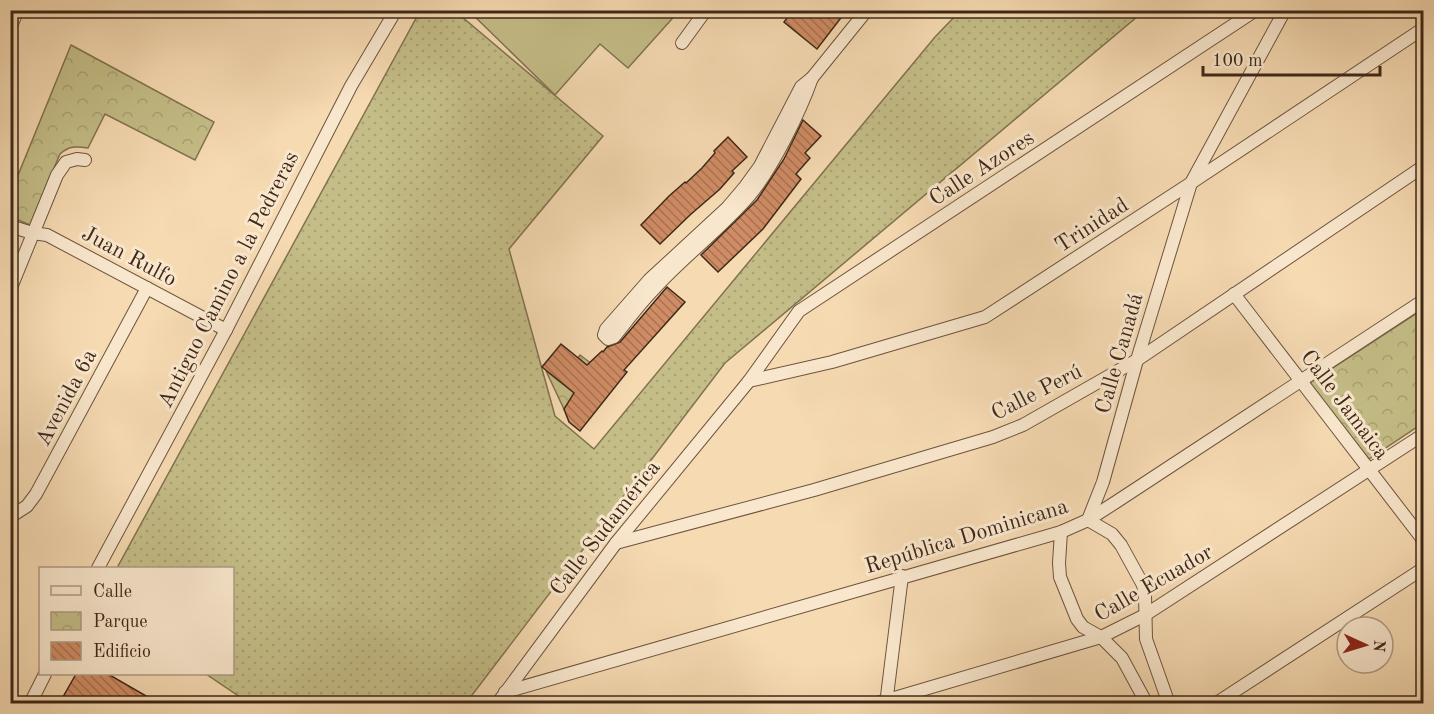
<svg xmlns="http://www.w3.org/2000/svg" width="1434" height="714" viewBox="0 0 1434 714" font-family="'Old Standard TT',serif">
<defs>
<pattern id="grass-dots" width="8" height="8" patternUnits="userSpaceOnUse" patternTransform="scale(1.5)"><rect width="8" height="8" fill="#c4bd87"/><path d="M2 2h.1M6 6h.1" fill="none" stroke="#a9a274" stroke-width="1.8" stroke-linecap="round"/></pattern>
<pattern id="park-crowns" width="20" height="18" patternUnits="userSpaceOnUse" patternTransform="scale(1.5)"><rect width="20" height="18" fill="#c4bd87"/><path d="M2 6a3 3 0 1 1 6 0M12 15a3 3 0 1 1 6 0" fill="none" stroke="#a9a274"/></pattern>
<pattern id="building-back-hatch" width="6" height="6" patternUnits="userSpaceOnUse" patternTransform="scale(1.5)"><rect width="6" height="6" fill="#d08c64"/><path d="M-1 5l2 2M0 0l6 6M5-1l2 2" fill="none" stroke="#aa7252"/></pattern>
</defs>
<rect width="100%" height="100%" fill="#f6dab2"/>
<filter id="stains"><feTurbulence type="fractalNoise" baseFrequency=".00333" numOctaves="4"/><feColorMatrix values="0 0 0 0 .2 0 0 0 0 .09 0 0 0 0 .02 0 0 0 .5 -.17"/></filter>
<radialGradient id="worn" r=".72"><stop offset=".6" stop-color="#630" stop-opacity="0"/><stop offset="1" stop-color="#630" stop-opacity=".3"/></radialGradient>
<polygon fill="url(#grass-dots)" stroke="#817250" stroke-width="1.5" points="420,11 455,11 603,136 509,249 555,416 594,449 935,37 960,11 1144,11 725,363 466,703 249,703 206,674 232,674 232,568 117,568"/>
<g fill="url(#park-crowns)" stroke="#817250" stroke-width="1.5">
<path d="M71,45L214,122L195,160L105,114L88,148C75,146 69,146 60,154L30,225L11,217L10,195Z"/>
<polygon points="1423,309 1423,423 1369,459 1308,384"/>
<polygon points="580,355 597,368 564,409 546,371 563,384 581,361 578,358"/>
</g>
<polygon fill="#c4bd87" stroke="#817250" stroke-width="1.5" points="469,11 679,11 628,68 600,44 555,95"/>
<g fill="url(#building-back-hatch)" stroke="#3e2819" stroke-width="1.5">
<polygon points="793,10 847,10 817,49 784,22"/>
<polygon points="803,120 821,136 805,153 810,158 796,174 801,179 763,229 718,272 701,255 757,200 784,159"/>
<polygon points="728,137 747,157 732,171 734,173 720,189 690,215 660,244 641,225 669,196 685,182 686,183 702,168 715,153 714,151"/>
<polygon points="667,287 685,302 624,370 627,372 580,431 569,422 564,409 574,393 542,367 561,344 587,365 602,351 603,352 607,347 620,342"/>
<polygon points="76,674 108,674 160,704 59,704"/>
</g>
<g fill="none" stroke-linecap="round" stroke-linejoin="round">
<defs>
<g id="street">
<polyline points="10,28 18,10"/>
<polyline points="682,43 706,10"/>
<path d="M812,78C800,112 773,167 750,195C721,229 685,255 655,288C640,303 627,321 614,337L608,339L604,335L606,329L649,280L727,208L744,188L760,166L801,87Z"/>
<polyline points="812,78 867,10"/>
<polyline points="10,226 32,233 47,235 226,330"/>
<polyline points="10,290 57,175 66,162 77,159 85,160"/>
<polyline points="1234,294 1424,541"/>
<polyline points="749,381 832,362 985,317 1191,183 1424,28"/>
<polyline points="10,517 27,506 36,494 147,288"/>
<polyline points="1061,532 1059,563 1060,577 1077,619 1083,627 1101,637 1122,658 1147,704"/>
<polyline points="616,543 814,490 993,437 1023,425 1137,360 1424,166"/>
<polyline points="98,568 226,330 351,86 396,10"/>
<polyline points="505,692 1061,532 1088,520 1116,502 1424,300"/>
<polyline points="30,704 45,674"/>
<polyline points="497,704 616,543 749,381 799,311 1256,10"/>
<polyline points="874,704 1101,637 1145,615 1424,434"/>
<polyline points="886,704 902,576"/>
<polyline points="1169,704 1146,639 1145,595 1143,585 1121,545 1112,534 1088,520 1103,482 1137,360 1191,183 1285,10"/>
<polyline points="1215,704 1424,568"/>
</g>
</defs>
<use href="#street" stroke="#6c543f" stroke-width="14"/>
<use href="#street" stroke="#f9e7cd" stroke-width="12"/>
</g>
<g text-anchor="middle" stroke-width="6" stroke-linejoin="round" paint-order="stroke">
<g font-size="22" fill="#3e2819" stroke="#f9e7cd">
<text transform="translate(981 167) rotate(-33)" y="8">Calle Azores</text>
<text transform="translate(1091 224) rotate(-33)" y="8">Trinidad</text>
<text transform="translate(130 255) rotate(28)" y="8">Juan Rulfo</text>
<text transform="translate(227 279) rotate(-63)" y="8">Antiguo Camino a la Pedreras</text>
<text transform="translate(1118 353) rotate(-74)" y="8">Calle Canadá</text>
<text transform="translate(1036 391) rotate(-27)" y="8">Calle Perú</text>
<text transform="translate(65 397) rotate(-62)" y="8">Avenida 6a</text>
<text transform="translate(1346 404) rotate(53)" y="8">Calle Jamaica</text>
<text transform="translate(604 527) rotate(-52)" y="8">Calle Sudamérica</text>
<text transform="translate(966 535) rotate(-17)" y="8">República Dominicana</text>
<text transform="translate(1153 582) rotate(-30)" y="8">Calle Ecuador</text>
</g>
</g>
<rect width="1434" height="714" fill="none" stroke="#f6dab2" stroke-width="36"/>
<rect x="12" y="12" width="1410" height="690" fill="none" stroke="#3e2819" stroke-width="3"/>
<rect x="18" y="18" width="1398" height="678" fill="none" stroke="#3e2819" stroke-width="1.5"/>
<rect x="39" y="567" width="195" height="108" fill="#f9e7cd" stroke="#ae9b85" stroke-width="1.5"/>
<rect x="51" y="586" width="30" height="9" fill="#f9e7cd" stroke="#ae9b85" stroke-width="1.5"/>
<text x="93" y="597" font-size="18" fill="#3e2819">Calle</text>
<rect x="51" y="612" width="30" height="18" fill="url(#park-crowns)" stroke="#ae9b85" stroke-width="1.5"/>
<text x="93" y="627" font-size="18" fill="#3e2819">Parque</text>
<rect x="51" y="642" width="30" height="18" fill="url(#building-back-hatch)" stroke="#ae9b85" stroke-width="1.5"/>
<text x="93" y="657" font-size="18" fill="#3e2819">Edificio</text>
<g transform="translate(1365 645) rotate(94)"><circle r="28" fill="#f9e7cd" stroke="#ae9b85" stroke-width="1.5"/>
<path d="M0-4.5L10 22L0 15L-10 22Z" fill="#8f2418"/>
<text y="-9" font-size="16" font-weight="bold" text-anchor="middle" fill="#3e2819">N</text>
</g>
<path d="M1203 66v9h177v-9" fill="none" stroke="#3e2819" stroke-width="3"/>
<text x="1212" y="66" font-size="18" fill="#3e2819" stroke="#f9e7cd" stroke-width="4.5" paint-order="stroke">100 m</text>
<rect width="100%" height="100%" filter="url(#stains)"/>
<rect width="100%" height="100%" fill="url(#worn)"/>
</svg>
